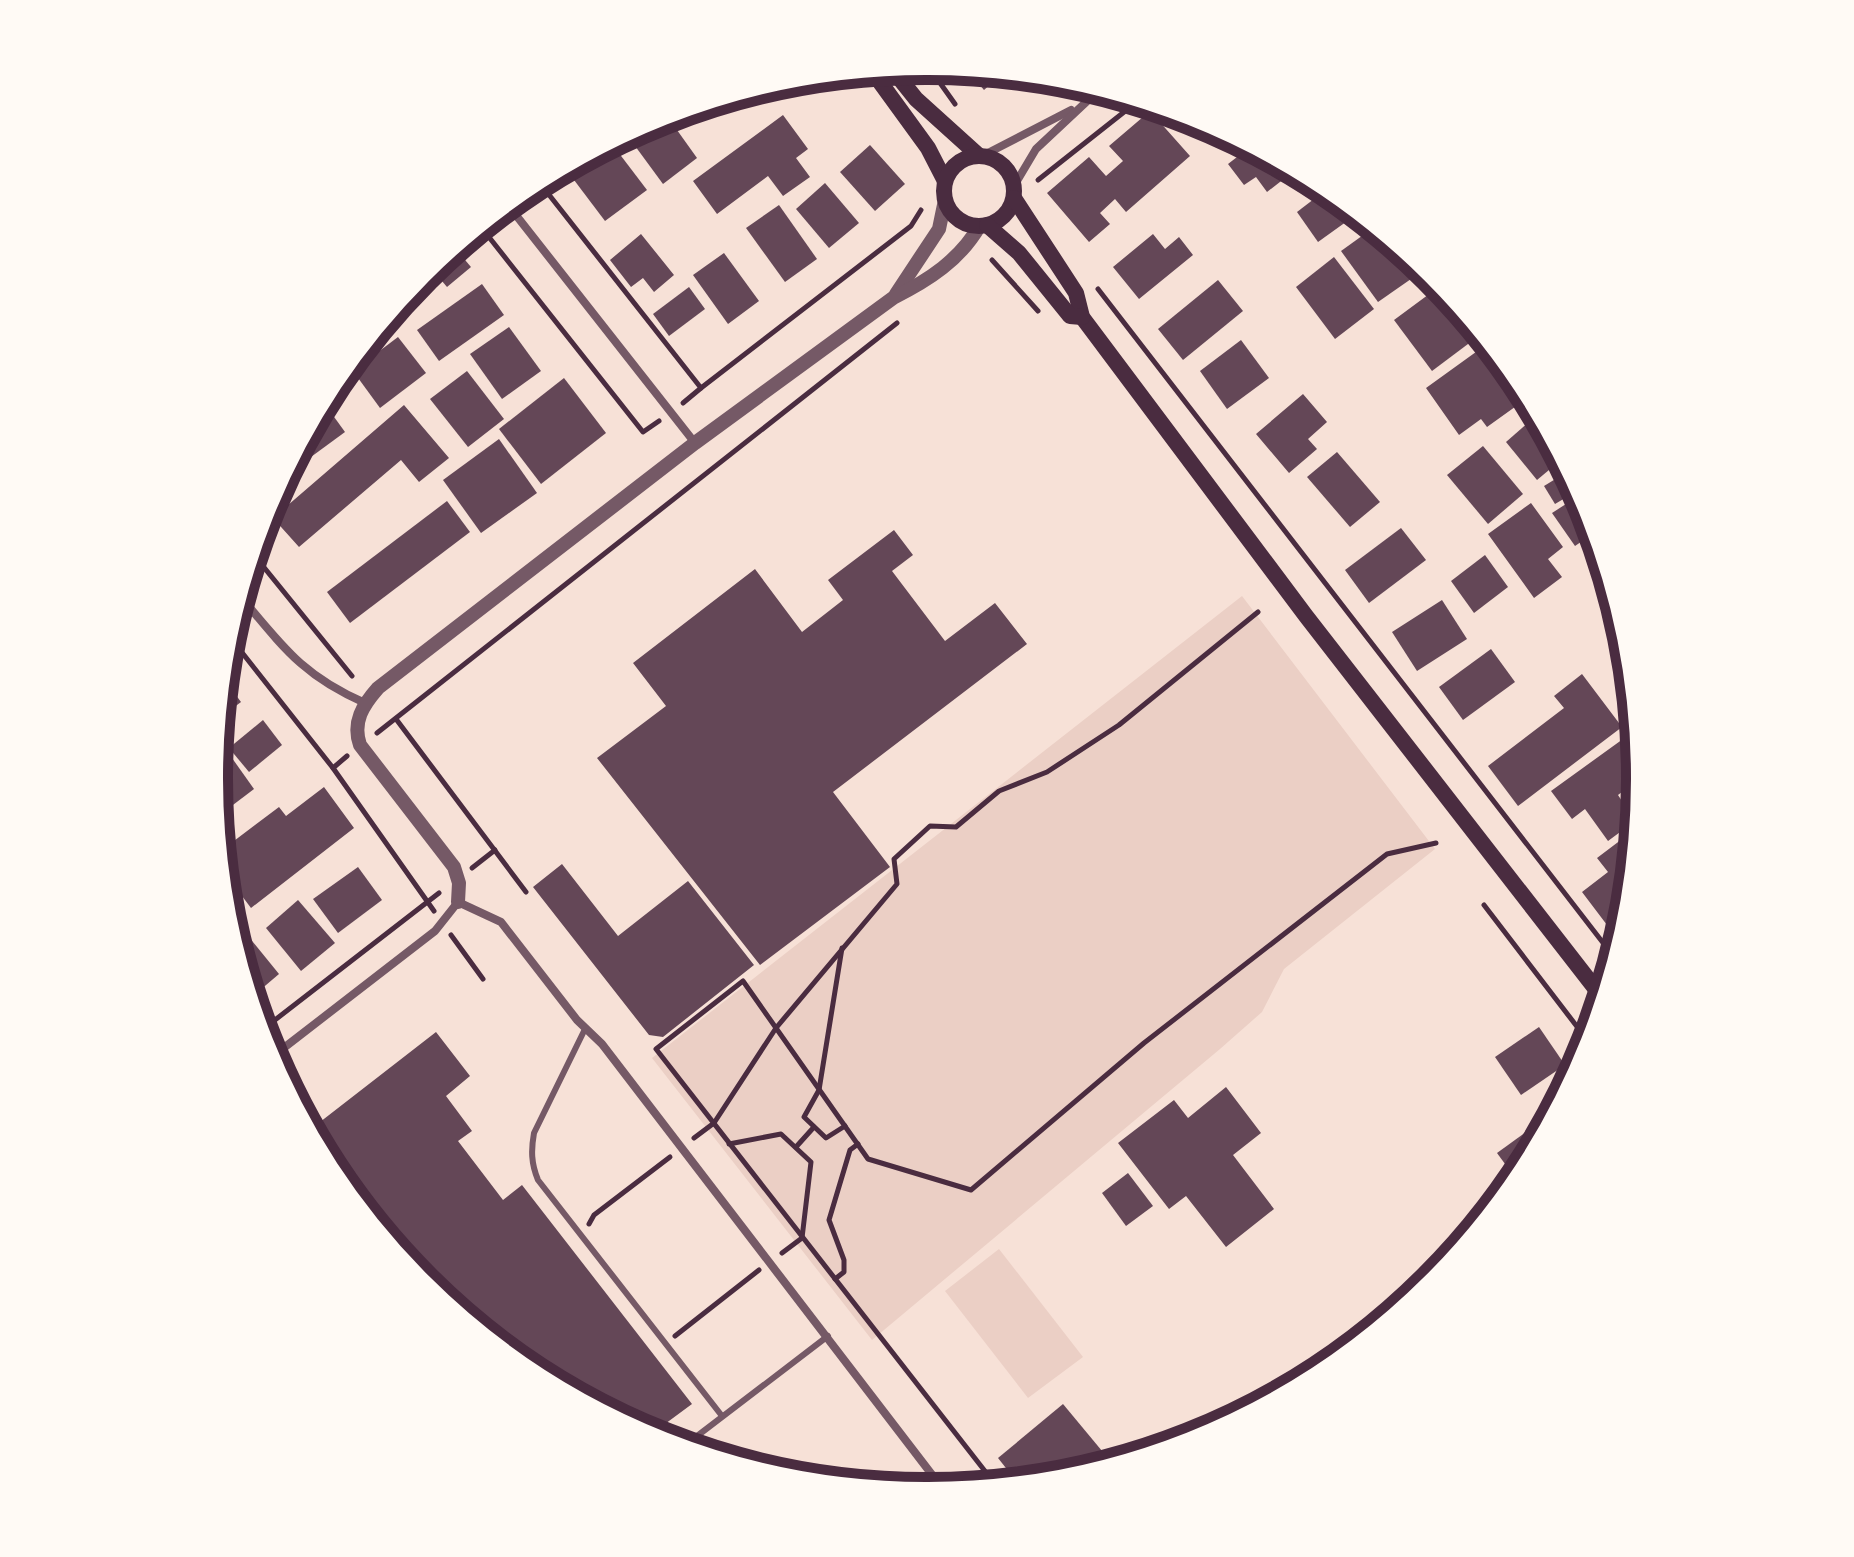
<svg xmlns="http://www.w3.org/2000/svg" width="1854" height="1557" viewBox="0 0 1854 1557" font-family="'Titillium Web',sans-serif">
<rect width="100%" height="100%" fill="#f7e1d7"/>
<g fill="#ebcfc5">
<polygon points="1242,596 1435,849 1284,969 1262,1012 1220,1049 872,1340 652,1058"/>
<polygon points="999,1249 1083,1357 1028,1398 945,1291"/>
</g>
<g fill="#644757">
<polygon points="967,70 1003,73 984,90"/>
<polygon points="775,84 749,105 740,94"/>
<polygon points="1150,111 1190,156 1126,212 1115,199 1100,213 1110,224 1089,242 1047,193 1089,157 1106,176 1123,161 1109,146"/>
<polygon points="783,115 808,149 796,158 810,177 783,196 768,176 717,214 693,181"/>
<polygon points="667,116 697,158 663,184 627,135"/>
<polygon points="612,144 647,190 605,221 571,176"/>
<polygon points="870,145 905,184 875,211 840,172"/>
<polygon points="1250,147 1294,171 1267,192 1256,177 1244,185 1228,164"/>
<polygon points="825,183 859,223 829,248 796,209"/>
<polygon points="1327,189 1357,214 1318,242 1297,212"/>
<polygon points="779,205 817,259 785,282 746,228"/>
<polygon points="1373,228 1412,259 1421,272 1378,302 1341,251"/>
<polygon points="641,234 674,275 654,292 643,278 631,287 610,260"/>
<polygon points="1153,234 1165,249 1179,237 1193,255 1139,299 1113,267"/>
<polygon points="455,248 471,267 447,287 431,268"/>
<polygon points="724,253 759,301 728,324 693,275"/>
<polygon points="1334,257 1374,309 1335,339 1296,287"/>
<polygon points="1218,280 1243,311 1183,360 1158,329"/>
<polygon points="482,284 504,315 439,361 417,330"/>
<polygon points="1440,286 1480,335 1432,371 1394,320"/>
<polygon points="689,287 705,309 669,336 653,314"/>
<polygon points="509,327 541,371 502,399 470,354"/>
<polygon points="398,337 426,373 380,408 353,371"/>
<polygon points="1241,340 1269,378 1227,409 1200,371"/>
<polygon points="1487,344 1526,399 1487,427 1481,419 1459,435 1426,388"/>
<polygon points="467,371 504,419 468,447 430,399"/>
<polygon points="564,378 606,433 541,484 499,429"/>
<polygon points="1303,394 1327,422 1308,439 1317,449 1289,473 1256,434"/>
<polygon points="324,403 345,432 285,476"/>
<polygon points="404,405 449,458 419,482 401,460 299,547 273,518"/>
<polygon points="1537,415 1561,460 1537,480 1506,442"/>
<polygon points="499,439 537,493 481,533 443,480"/>
<polygon points="1483,446 1523,494 1488,524 1447,475"/>
<polygon points="1337,452 1380,502 1350,527 1307,477"/>
<polygon points="1567,472 1577,491 1555,504 1544,486"/>
<polygon points="1580,495 1594,533 1575,546 1552,513"/>
<polygon points="447,501 470,532 350,623 327,592"/>
<polygon points="1531,503 1563,547 1548,559 1562,577 1534,598 1488,534"/>
<polygon points="1401,528 1426,560 1369,603 1345,570"/>
<polygon points="894,530 913,555 892,571 945,641 995,603 1027,644 833,792 890,867 760,965 597,758 666,706 633,663 755,569 802,632 843,600 828,580"/>
<polygon points="1485,555 1508,587 1474,613 1451,581"/>
<polygon points="1442,600 1467,639 1417,671 1392,632"/>
<polygon points="1624,635 1626,640 1629,671 1610,645"/>
<polygon points="1491,649 1515,682 1463,720 1439,687"/>
<polygon points="1582,674 1622,727 1518,806 1488,766 1564,708 1554,696"/>
<polygon points="224,679 241,702 221,717 223,693"/>
<polygon points="263,720 282,745 249,772 229,748"/>
<polygon points="1623,739 1638,759 1639,779 1618,795 1635,821 1608,841 1585,809 1572,819 1551,791"/>
<polygon points="232,758 254,789 229,808 216,790 215,778 215,770"/>
<polygon points="324,787 354,828 251,908 224,872 222,850 279,807 286,816"/>
<polygon points="1634,830 1627,910 1607,925 1582,892 1608,872 1597,858"/>
<polygon points="562,864 618,936 688,881 754,965 663,1037 649,1035 533,887"/>
<polygon points="358,867 382,900 338,933 313,899"/>
<polygon points="298,900 335,943 301,971 266,928"/>
<polygon points="248,936 279,974 252,997 237,945"/>
<polygon points="1539,1027 1565,1065 1521,1095 1495,1057"/>
<polygon points="436,1032 470,1076 446,1096 472,1131 458,1141 503,1200 522,1185 692,1404 650,1435 531,1371 423,1282 334,1174 311,1129"/>
<polygon points="1226,1087 1261,1133 1233,1155 1274,1209 1226,1247 1186,1196 1169,1209 1118,1143 1174,1100 1188,1118"/>
<polygon points="1552,1113 1519,1175 1516,1179 1497,1153"/>
<polygon points="1128,1173 1153,1206 1126,1226 1102,1193"/>
<polygon points="1063,1404 1112,1463 1066,1477 1017,1482 998,1458"/>
</g>
<g fill="none" stroke-linecap="round" stroke-linejoin="round">
<g stroke="#4a2c40" stroke-width="5">
<polyline points="928,66 955,104"/>
<polyline points="1038,180 1138,101"/>
<polyline points="539,182 701,388 911,226 921,210"/>
<polyline points="481,227 643,432 659,421"/>
<polyline points="992,260 1038,311"/>
<polyline points="1098,289 1614,957"/>
<polyline points="683,403 701,388"/>
<polyline points="254,555 352,676"/>
<polyline points="229,636 333,768"/>
<polyline points="396,719 526,892"/>
<polyline points="377,733 897,323"/>
<polyline points="347,756 333,768 434,911"/>
<polyline points="472,868 495,850"/>
<polyline points="1484,905 1588,1041"/>
<polyline points="451,935 483,979"/>
<polyline points="842,948 819,1090 804,1117 826,1138 845,1126"/>
<polyline points="262,1030 439,893"/>
<polyline points="694,1138 714,1123 776,1028 897,884 894,859 930,826 956,827 999,791 1047,772 1119,725 1258,612"/>
<polyline points="729,1144 781,1134 811,1162 802,1238 782,1253"/>
<polyline points="796,1147 814,1127"/>
<polyline points="589,1224 594,1215 670,1157"/>
<polyline points="835,1279 844,1272 844,1260 829,1220 850,1150 858,1144"/>
<polyline points="675,1336 759,1270"/>
<polyline points="995,1484 656,1049 743,981 868,1159 971,1190 1144,1043 1387,854 1436,843"/>
</g>
<g stroke="#755966" stroke-width="6">
<path d="M585,1029L534,1133C531,1150 531,1163 538,1180L722,1416"/>
<polyline points="684,1446 828,1336"/>
</g>
<g stroke="#755966" stroke-width="8">
<polyline points="984,155 1071,110"/>
<polyline points="1014,186 1036,149 1099,90"/>
<polyline points="508,205 695,443"/>
<path d="M241,597C283,647 303,676 365,703"/>
<polyline points="272,1057 435,931 458,902 501,922 577,1020 602,1044 943,1489"/>
</g>
<g stroke="#755966" stroke-width="14">
<polyline points="896,294 939,229 945,200"/>
<path d="M458,902L459,883L454,867L360,745C352,722 363,705 378,688L695,443L893,298C929,280 960,260 980,225"/>
</g>
<g stroke="#4a2c40" stroke-width="16">
<polyline points="892,69 916,99 978,155"/>
<polyline points="872,71 928,148 945,181"/>
<circle cx="979" cy="191" r="35"/>
<polyline points="1014,198 1076,293 1082,317 1306,616 1602,997"/>
<polyline points="987,225 1019,253 1070,316 1082,317"/>
</g>
</g>
<path d="M0 0H1854V1557H0ZM926 80H928A698 698 0 0 1 1626 778V779A698 698 0 0 1 928 1477H926A698 698 0 0 1 228 779V778A698 698 0 0 1 926 80Z" fill="#fffaf5" fill-rule="evenodd"/>
<path fill="none" stroke="#4a2c40" stroke-width="10" d="M926 80H928A698 698 0 0 1 1626 778V779A698 698 0 0 1 928 1477H926A698 698 0 0 1 228 779V778A698 698 0 0 1 926 80Z"/>
</svg>
